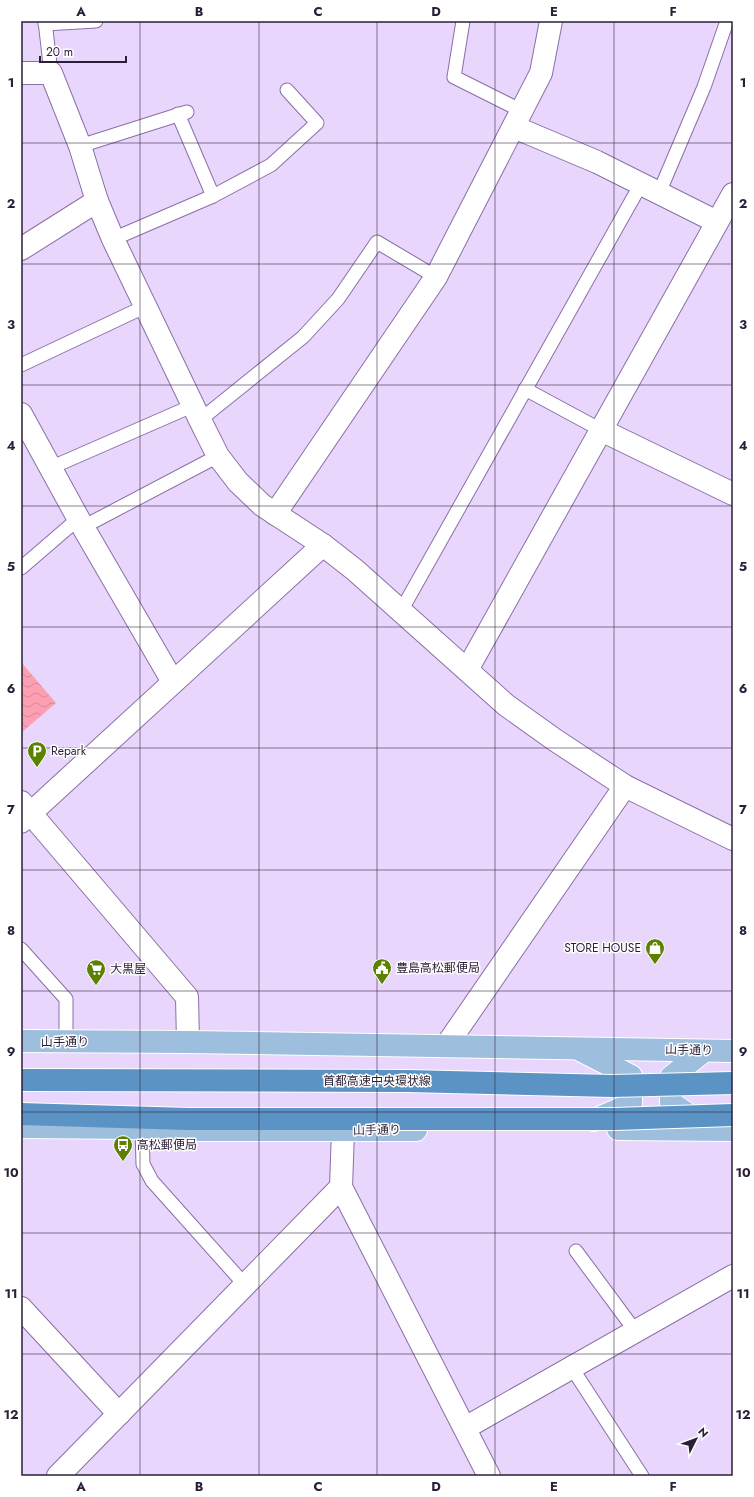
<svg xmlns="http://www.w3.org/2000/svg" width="754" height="1497" viewBox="0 0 754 1497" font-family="Jost,'Noto Sans JP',sans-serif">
<defs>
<pattern id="water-waves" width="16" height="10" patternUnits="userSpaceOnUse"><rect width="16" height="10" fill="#fd9fb2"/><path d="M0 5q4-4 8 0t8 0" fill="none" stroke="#d9889a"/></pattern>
</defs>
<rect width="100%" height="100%" fill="#e8d6fc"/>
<polygon fill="url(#water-waves)" points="21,662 56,703 21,733"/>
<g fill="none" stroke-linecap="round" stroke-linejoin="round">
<defs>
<g id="service">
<polyline points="45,21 51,73"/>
<polyline points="463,21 454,77 522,111"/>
<polyline points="45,24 96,21"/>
<polyline points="178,114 213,196"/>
<polyline points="80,146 187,112"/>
<polyline points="659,193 704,87 727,21"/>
<polyline points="113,239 213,196 271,165 317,123 287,90"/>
<polyline points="21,365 144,307"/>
<polyline points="525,389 601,430"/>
<polyline points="200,420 303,337 338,299 377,242 436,277"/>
<polyline points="50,468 192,406"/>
<polyline points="83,527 218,456"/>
<polyline points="21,568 78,519"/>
<polyline points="401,611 641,184"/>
<polyline points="21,949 66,999 66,1042"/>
<polyline points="142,1128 143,1164 152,1181 245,1285"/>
<polyline points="576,1251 636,1332"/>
<polyline points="572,1368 642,1476"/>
</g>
<g id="minor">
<polyline points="21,73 51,73 80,146 97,201 113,239 200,420 218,456 238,482 262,505 323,545 355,570 506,705 555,740 625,786 733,839"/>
<polyline points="514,127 597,162 717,222"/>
<polyline points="21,249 97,201"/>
<polyline points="21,414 83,527 173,682"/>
<polyline points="601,430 733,494"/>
<polyline points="275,514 436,277 541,73 551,21"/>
<polyline points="467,670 733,194"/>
<polyline points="21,802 187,997 188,1042"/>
<polyline points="21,822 323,545"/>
<polyline points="446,1046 625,786"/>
<polyline points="343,1131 341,1187 489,1476"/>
<polyline points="21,1308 119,1414"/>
<polyline points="465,1428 733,1276"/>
<polyline points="58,1476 341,1187"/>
</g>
<g id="primary">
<polyline points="21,1041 188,1042 733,1051"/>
<polyline points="582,1051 631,1076 631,1104 594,1120"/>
<polyline points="701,1123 671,1103 671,1077 704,1051"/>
<polyline points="21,1127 142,1128 188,1130 416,1130"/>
<polyline points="618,1129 733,1130"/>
</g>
<polyline id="motorway" points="21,1114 188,1119 368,1119"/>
</defs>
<use href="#service" stroke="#8b6fa7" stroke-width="15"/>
<use href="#minor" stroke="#8b6fa7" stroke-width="24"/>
<use href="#primary" stroke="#fff" stroke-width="24"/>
<use href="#motorway" stroke="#fff" stroke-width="24"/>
<use href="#service" stroke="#fff" stroke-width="13"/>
<use href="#minor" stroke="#fff" stroke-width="22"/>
<use href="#primary" stroke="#9dbedc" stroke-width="22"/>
<use href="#motorway" stroke="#5b93c4" stroke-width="22"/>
<defs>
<g id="motorway-bridge">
<polyline points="21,1080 408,1081 612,1086 733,1083"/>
<polyline points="368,1119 615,1119 733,1115"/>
</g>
</defs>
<use href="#motorway-bridge" stroke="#fff" stroke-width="24" stroke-linecap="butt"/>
<use href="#motorway-bridge" stroke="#5b93c4" stroke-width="22"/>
</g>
<path fill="none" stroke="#2b1f37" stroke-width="1" stroke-opacity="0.55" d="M140,21V1476M259,21V1476M377,21V1476M495,21V1476M614,21V1476M21,143H733M21,264H733M21,385H733M21,506H733M21,627H733M21,748H733M21,870H733M21,991H733M21,1112H733M21,1233H733M21,1354H733"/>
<defs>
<symbol id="parking-pin" viewBox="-11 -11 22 30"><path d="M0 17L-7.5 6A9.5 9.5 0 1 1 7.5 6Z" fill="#5c8100" stroke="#fff"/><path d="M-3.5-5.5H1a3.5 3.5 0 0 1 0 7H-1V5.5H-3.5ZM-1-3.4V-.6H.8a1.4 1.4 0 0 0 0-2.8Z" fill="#fff"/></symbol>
<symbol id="shop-pin" viewBox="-11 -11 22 30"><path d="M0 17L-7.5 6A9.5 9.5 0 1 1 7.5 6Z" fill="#5c8100" stroke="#fff"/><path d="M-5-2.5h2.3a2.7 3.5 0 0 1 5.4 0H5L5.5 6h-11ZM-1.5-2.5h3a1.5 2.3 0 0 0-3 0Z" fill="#fff"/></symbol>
<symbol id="civic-pin" viewBox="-11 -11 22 30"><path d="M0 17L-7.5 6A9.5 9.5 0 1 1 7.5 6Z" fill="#5c8100" stroke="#fff"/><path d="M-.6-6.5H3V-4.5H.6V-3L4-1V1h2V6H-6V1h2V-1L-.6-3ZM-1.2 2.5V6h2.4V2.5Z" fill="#fff"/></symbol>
<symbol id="supermarket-pin" viewBox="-11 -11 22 30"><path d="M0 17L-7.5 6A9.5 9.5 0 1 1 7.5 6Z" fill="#5c8100" stroke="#fff"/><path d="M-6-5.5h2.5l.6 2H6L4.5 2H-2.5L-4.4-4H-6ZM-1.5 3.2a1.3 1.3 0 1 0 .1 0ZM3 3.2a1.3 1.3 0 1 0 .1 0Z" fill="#fff"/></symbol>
<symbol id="bus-pin" viewBox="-11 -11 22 30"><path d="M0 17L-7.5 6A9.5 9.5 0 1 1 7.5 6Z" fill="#5c8100" stroke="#fff"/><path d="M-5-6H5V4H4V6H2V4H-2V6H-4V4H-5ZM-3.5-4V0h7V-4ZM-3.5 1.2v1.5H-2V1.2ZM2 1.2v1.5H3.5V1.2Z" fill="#fff"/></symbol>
</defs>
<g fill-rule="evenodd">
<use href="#parking-pin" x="26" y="740" width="22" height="30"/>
<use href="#shop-pin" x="644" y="937" width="22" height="30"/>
<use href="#civic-pin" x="371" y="957" width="22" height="30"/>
<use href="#supermarket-pin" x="85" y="958" width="22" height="30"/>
<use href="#bus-pin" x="112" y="1134" width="22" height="30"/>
</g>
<g text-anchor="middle" stroke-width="3" stroke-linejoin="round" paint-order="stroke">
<g font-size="12" fill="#2b1f37" stroke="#fff" text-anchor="start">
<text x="51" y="755">Repark</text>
<text x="641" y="952" text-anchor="end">STORE HOUSE</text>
<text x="396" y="972">豊島高松郵便局</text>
<text x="110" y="973">大黒屋</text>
<text x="137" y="1149">高松郵便局</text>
</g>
<g font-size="12" fill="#2b1f37" stroke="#fff">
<text x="65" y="1046">山手通り</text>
<text transform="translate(689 1050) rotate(1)" y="4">山手通り</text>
<text x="377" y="1085">首都高速中央環状線</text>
<text transform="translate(377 1130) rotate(-1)" y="4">山手通り</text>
</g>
</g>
<rect width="754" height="1497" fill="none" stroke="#ffffff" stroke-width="44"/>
<g transform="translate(696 1439) rotate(48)" stroke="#ffffff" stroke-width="3" paint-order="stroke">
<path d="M0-3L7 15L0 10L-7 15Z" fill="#2b1f37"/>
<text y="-6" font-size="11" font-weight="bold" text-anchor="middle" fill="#2b1f37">N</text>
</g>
<path d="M40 56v6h86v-6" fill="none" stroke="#2b1f37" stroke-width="2"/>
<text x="46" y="56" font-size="12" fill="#2b1f37" stroke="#ffffff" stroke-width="3" paint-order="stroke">20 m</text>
<rect x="22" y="22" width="710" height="1453" fill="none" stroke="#2b1f37" stroke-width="1.5"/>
<g font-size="13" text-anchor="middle" font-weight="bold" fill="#2b1f37">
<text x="81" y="16">A</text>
<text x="199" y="16">B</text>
<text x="318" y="16">C</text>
<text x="436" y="16">D</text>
<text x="554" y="16">E</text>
<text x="673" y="16">F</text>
<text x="11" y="87">1</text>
<text x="743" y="87">1</text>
<text x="11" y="208">2</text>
<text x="743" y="208">2</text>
<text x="11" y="329">3</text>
<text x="743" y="329">3</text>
<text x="11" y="450">4</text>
<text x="743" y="450">4</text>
<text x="11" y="571">5</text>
<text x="743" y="571">5</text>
<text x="11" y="693">6</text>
<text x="743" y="693">6</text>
<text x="11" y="814">7</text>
<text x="743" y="814">7</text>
<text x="11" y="935">8</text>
<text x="743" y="935">8</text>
<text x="11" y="1056">9</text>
<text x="743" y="1056">9</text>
<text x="11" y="1177">10</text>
<text x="743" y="1177">10</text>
<text x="11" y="1298">11</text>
<text x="743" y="1298">11</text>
<text x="11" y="1419">12</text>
<text x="743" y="1419">12</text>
<text x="81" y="1491">A</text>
<text x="199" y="1491">B</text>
<text x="318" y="1491">C</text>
<text x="436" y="1491">D</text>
<text x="554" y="1491">E</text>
<text x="673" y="1491">F</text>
</g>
</svg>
